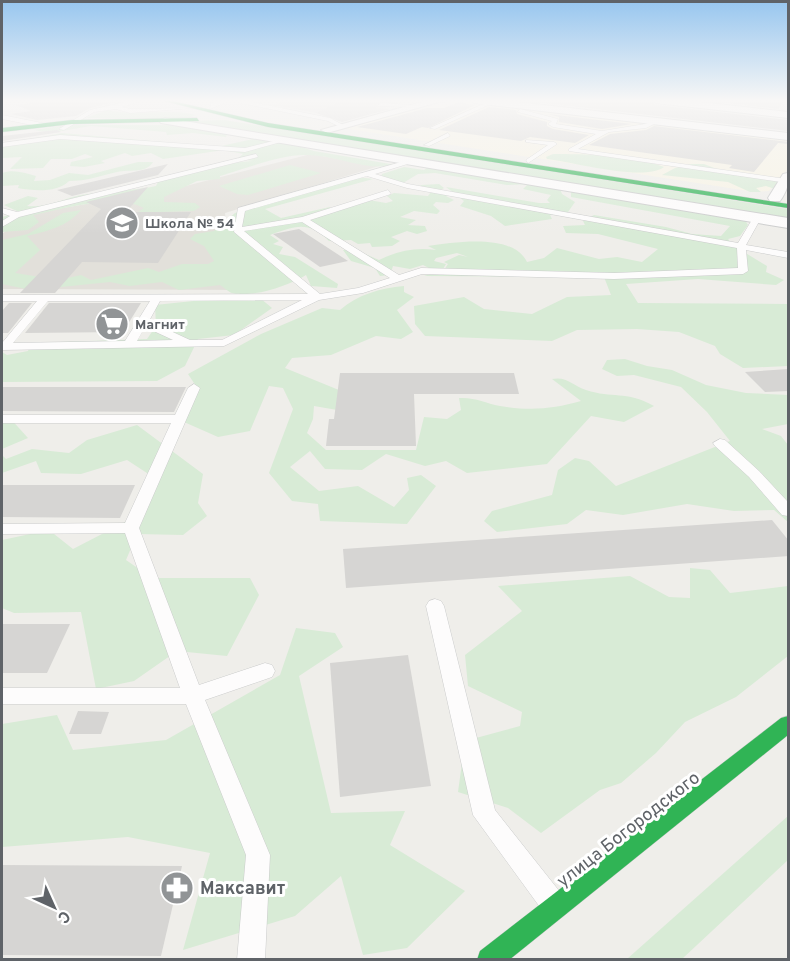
<svg xmlns="http://www.w3.org/2000/svg" width="790" height="961" viewBox="0 0 790 961" font-family="Overpass,sans-serif">
<rect width="100%" height="100%" fill="#efeeea"/>
<polygon fill="#f7f3e4" points="456,100 788,139 788,168 769,191 755,192 342,128"/>
<polygon fill="#dfddda" points="292,100 352,100 400,103 339,120 317,113 272,105"/>
<polygon fill="#e2e0da" points="311,154 379,166 225,213 227,231 268,290 2,289 2,234 28,214 174,189"/>
<g fill="#d8ebd6">
<path d="M107,110C137,117 167,107 196,115L188,118H86Z"/>
<polygon points="224,120 788,209 788,221 339,147 227,134 226,137 193,133 167,135 166,132 91,126 50,133 34,130 66,125 180,125 189,121"/>
<path d="M62,133L196,145L198,149H208L253,139L286,142L314,151L396,165C364,172 336,154 304,155C281,155 243,169 220,176V179L197,181L164,197V202L195,203L200,207L194,211L160,212L127,220L144,208C115,193 64,209 33,215L39,222L28,230L2,232V217L19,212L4,205L28,196L38,198L27,206C46,208 62,199 81,195C106,191 132,191 156,186L160,178L216,164L253,161L237,159L243,154L224,150L163,159L151,153L132,156L125,153L101,161L105,163L84,167L70,166L71,162L93,157L85,154L72,159H51L43,168L10,169L22,157L2,158V144Z"/>
<path d="M553,154C582,154 636,155 664,167C644,182 573,162 547,159L546,157Z"/>
<path d="M138,162H153C146,174 129,169 117,172C100,176 87,181 69,181C57,193 34,191 18,188L19,185L2,186V173C14,169 24,173 36,176L34,181L50,180L69,173L88,175Z"/>
<polygon points="692,164 704,164 730,174 781,181 775,189 766,186 756,188 761,192 750,192 728,182 662,175 675,168"/>
<polygon points="290,165 321,173 248,195 237,194 219,186"/>
<polygon points="404,167 424,170 428,167 559,186 562,194 575,202 568,212 550,215 552,219 505,226 491,216 460,206 464,201 446,187 539,203 550,203 547,200 551,195 523,189 528,184 507,185 435,173 418,174 403,183 381,180 382,174"/>
<path d="M359,177L373,179L265,209L281,218L330,207L331,211L348,208L363,199L386,203L393,201L387,196L394,193L428,196L431,192L418,189L421,185L439,184L444,188L441,190L451,194L446,196L454,200L448,203L436,202L433,205L440,211L437,214L414,211L400,217L416,220L408,225L425,226L427,231L417,234L407,231L391,237L400,241L392,246L372,247L370,243L358,244L351,240L329,241C308,220 295,226 270,235L279,241L273,244L283,247L279,254L295,257L338,284L337,288L311,286L306,275C288,286 253,298 232,293C228,292 224,287 220,285L179,290L162,282L130,286L110,282L31,290L2,284V240L28,234L63,213L81,210C67,227 47,231 27,236L40,250L15,273L59,280L81,275L91,280L148,268L159,272L182,264H208L214,261L204,246L190,239L195,234L214,231L235,213Z"/>
<path d="M571,191L745,220L748,225L740,236L728,239L734,246L767,266L766,272L784,280L776,285L698,279L626,284L638,303L788,304V366L743,368L720,354L715,346L679,332L637,329L577,330L552,341L425,336L415,324L414,306L464,297L484,309L532,314L567,297L611,295L604,277L424,276L444,270L448,264L444,262L459,255L468,257L457,253L436,258L434,261L446,264L443,269L433,270L423,265L410,269L393,266L390,275L380,276L375,268L351,261L343,250H356L379,260C397,251 416,247 436,250L428,246C456,242 513,233 527,262L544,258L557,248L599,259L617,257L642,262L658,249L598,234L566,233L563,226L585,225L583,221L594,215L666,227L692,234L721,236L730,226L571,197Z"/>
<path d="M404,286V292L414,297L397,310L413,332L401,339L376,336L331,355L292,358L285,368L356,397L343,411L314,406L313,419L307,433L326,450H416L424,417L447,419L461,410L459,398C475,397 485,403 500,406C530,411 553,409 581,401L552,379C567,376 573,386 586,390C613,399 625,390 654,406L624,422L591,416L547,464L467,473L446,461L425,466L386,454L362,470L325,469L310,451L290,467L319,491L358,486L394,507L409,490L407,478L421,475L436,486L407,524L320,521L318,504L292,501L269,473L293,409L283,388L269,386L250,431L218,437L184,422L198,389L188,374L261,334L322,308L340,310C357,295 380,288 404,286Z"/>
<polygon points="222,298 260,298 272,308 234,335 198,339 185,366 157,381 2,382 2,352 7,355 28,351 31,343 147,339 156,326 155,305"/>
<polygon points="625,359 647,366 672,370 706,385 746,393 788,395 788,424 762,429 781,436 788,445 788,522 774,510 734,511 687,504 623,515 586,510 567,524 497,532 484,521 492,511 552,495 558,470 575,458 589,461 616,486 730,441 707,412 681,387 634,375 617,376 602,369 607,360"/>
<polygon points="9,417 28,438 2,449 2,418"/>
<polygon points="137,425 203,474 198,503 207,516 183,535 137,534 126,560 152,578 250,578 259,595 227,656 177,651 134,681 96,689 81,612 14,613 2,608 2,540 49,530 73,549 129,520 153,477 127,460 81,474 41,473 36,461 2,473 2,455 6,459 32,449 69,453 87,440"/>
<polygon points="690,568 710,570 730,593 788,586 788,656 736,697 685,722 656,753 621,783 600,790 541,833 508,808 458,792 465,741 520,726 522,712 468,686 465,655 522,611 498,586 630,576 669,597 690,598"/>
<polygon points="296,628 335,633 343,647 299,676 331,813 405,811 390,845 465,891 407,948 363,955 341,876 295,916 183,950 210,853 128,837 2,847 2,724 57,715 73,750 166,740 280,675"/>
<polygon points="788,816 788,860 682,959 627,959"/>
</g>
<g fill="#d6d5d3">
<polygon points="51,100 119,100 120,101 90,108 76,116 37,120 11,114 31,111 16,105"/>
<polygon points="342,100 377,103 376,108 390,109 342,122 316,113"/>
<polygon points="518,100 649,100 656,105 789,120 789,131"/>
<polygon points="702,100 785,100 778,109"/>
<polygon points="459,102 475,105 428,128 422,127 406,134 357,127 427,108 444,108"/>
<polygon points="489,107 516,110 517,114 547,122 547,126 553,129 589,135 575,143 530,137 521,141 439,130"/>
<polygon points="548,114 632,124 602,129 559,122 559,117"/>
<polygon points="654,126 789,142 789,144 778,143 754,172 729,168 732,165 589,145 610,134 646,130"/>
<polygon points="57,130 61,132 2,141 2,136"/>
<polygon points="168,164 158,175 72,196 57,190"/>
<polygon points="148,187 126,212 191,212 158,263 82,262 55,293 20,293 101,209 86,202"/>
<polygon points="299,229 348,261 320,267 273,234"/>
<polygon points="9,303 32,303 8,333 2,333 2,311"/>
<polygon points="49,303 141,303 123,332 25,333"/>
<polygon points="789,369 789,391 765,392 745,372"/>
<polygon points="340,373 514,373 519,394 414,394 416,446 326,446 329,419 334,419"/>
<polygon points="2,387 186,387 174,412 2,411"/>
<polygon points="2,485 135,485 120,518 2,517"/>
<polygon points="772,520 789,541 789,556 346,588 343,549"/>
<polygon points="2,624 70,624 47,673 2,673"/>
<polygon points="408,655 431,786 340,797 330,663"/>
<polygon points="78,711 109,712 101,734 69,734"/>
<polygon points="2,865 182,866 161,956 2,955"/>
</g>
<g fill="none" stroke-linecap="round" stroke-linejoin="round">
<defs>
<g id="lane">
<polygon points="134,100 143,100 122,107 130,109 193,108 130,113 116,109 94,112 64,130 59,129 90,110"/>
<polygon points="222,100 231,100 210,109 211,103"/>
<polygon points="242,100 330,118 343,125 340,127 328,121 240,103"/>
<polygon points="490,101 495,102 435,129 430,128"/>
<polygon points="380,103 412,105 415,107 378,106"/>
<polygon points="520,109 558,119 556,124 602,131 645,124 658,120 658,122 646,128 609,132 578,149 786,179 788,183 569,151 569,149 596,134 553,127 548,124 552,121 518,112"/>
<polygon points="2,115 42,123 45,125 42,127 2,119"/>
<polygon points="448,133 450,136 429,146 424,145"/>
<polygon points="60,135 245,148 285,138 288,140 245,152 60,139 2,147 2,143"/>
<polygon points="526,140 554,142 557,144 528,163 526,160 548,145 526,142"/>
<polygon points="256,154 258,157 19,217 2,227 2,221 10,216 2,213 2,208 17,212"/>
<path d="M412,159L414,162L375,174L408,184L738,243L753,218L757,216L761,218L746,245L788,252V258L746,250L748,271L743,274L614,279L422,274L363,293L319,300L224,346L2,350V343L37,301H2V295L308,294L234,232L238,208ZM367,176L407,188L737,248L738,268L614,273L421,268L399,275L310,220L391,194L388,190L302,217L242,227L245,211ZM302,222L390,278L358,288L320,294L244,231ZM302,300L222,340H190L149,321L160,301ZM48,301H150L125,341L13,343ZM145,327L173,340L137,341Z"/>
<polygon points="194,384 200,388 139,528 199,685 265,663 272,665 275,671 272,677 205,700 270,855 265,960 237,960 246,855 186,704 2,704 2,688 180,688 125,533 2,534 2,524 125,523 171,423 2,423 2,415 175,415 188,388"/>
<polygon points="720,439 725,440 759,471 788,502 788,516 782,515 749,477 715,446 713,443"/>
<polygon points="435,599 441,601 444,606 495,810 560,892 564,901 560,910 551,914 542,910 473,815 426,606 429,601"/>
</g>
<g id="street">
<polygon points="429,100 446,100 327,133 321,130"/>
<polygon points="469,100 499,100 788,133 788,140 474,103"/>
<polygon points="651,100 682,100 788,112 788,118 656,103"/>
<polygon points="165,118 788,218 788,228 161,123 159,121"/>
<path d="M788,173C789,184 787,191 780,201H770L768,198L783,174Z"/>
</g>
<g id="fast">
<polygon points="160,100 168,100 268,123 788,204 788,208 268,127"/>
<polygon points="197,118 199,121 72,124 2,132 2,128 72,120"/>
<polygon points="788,716 788,735 509,960 477,960 480,951 781,718"/>
</g>
</defs>
<use href="#lane" stroke="#cbcccc" stroke-width="1"/>
<use href="#street" stroke="#cbcccc" stroke-width="2"/>
<use href="#fast" stroke="#cacacb" stroke-width="1"/>
<use href="#lane" fill="#fdfcfc" fill-rule="evenodd"/>
<use href="#street" fill="#fdfcfc" fill-rule="evenodd"/>
<use href="#fast" fill="#30b455" fill-rule="evenodd"/>
</g>
<linearGradient id="sky" x2="0" y2="1"><stop stop-color="#97c6ef"/><stop offset="0.43" stop-color="#f8f7f6"/><stop offset="1" stop-color="#f8f7f6" stop-opacity="0"/></linearGradient>
<rect width="790" height="234" fill="url(#sky)"/>
<defs>
<symbol id="school-disc" viewBox="-11 -11 22 22"><circle r="9.5" fill="#919496" stroke="#fff"/><path d="M0-5L7-2L0 1L-7-2ZM-4 1L0 2.5L4 1V4Q0 6-4 4Z" fill="#fff"/></symbol>
<symbol id="supermarket-disc" viewBox="-11 -11 22 22"><circle r="9.5" fill="#919496" stroke="#fff"/><path d="M-6-5.5h2.5l.6 2H6L4.5 2H-2.5L-4.4-4H-6ZM-1.5 3.2a1.3 1.3 0 1 0 .1 0ZM3 3.2a1.3 1.3 0 1 0 .1 0Z" fill="#fff"/></symbol>
<symbol id="pharmacy-disc" viewBox="-11 -11 22 22"><circle r="9.5" fill="#919496" stroke="#fff"/><path d="M-2-6h4v4h4v4h-4v4h-4v-4h-4v-4h4Z" fill="#fff"/></symbol>
</defs>
<g fill-rule="evenodd">
<use href="#school-disc" x="103" y="204" width="38" height="38"/>
<use href="#supermarket-disc" x="93" y="305" width="38" height="38"/>
<use href="#pharmacy-disc" x="158" y="869" width="38" height="38"/>
</g>
<g text-anchor="middle" stroke-width="6" stroke-linejoin="round" paint-order="stroke">
<g font-size="14" font-weight="bold" fill="#5f6368" stroke="#fff" text-anchor="start">
<text x="145" y="228">Школа № 54</text>
<text x="135" y="329">Магнит</text>
</g>
<g font-size="18" fill="#5f6368" stroke="#fff">
<text transform="translate(628 829) rotate(-38)" y="6">улица Богородского</text>
</g>
<g font-size="18" font-weight="bold" fill="#5f6368" stroke="#fff" text-anchor="start">
<text x="200" y="894">Максавит</text>
</g>
</g>
<rect width="790" height="961" fill="none" stroke="#5f6368" stroke-width="6"/>
<g transform="translate(54 907) rotate(135)" stroke="#ffffff" stroke-width="4.5" paint-order="stroke">
<path d="M0-4.5L10 22L0 15L-10 22Z" fill="#5f6368"/>
<text y="-9" font-size="16" font-weight="bold" text-anchor="middle" fill="#5f6368">С</text>
</g>
</svg>
